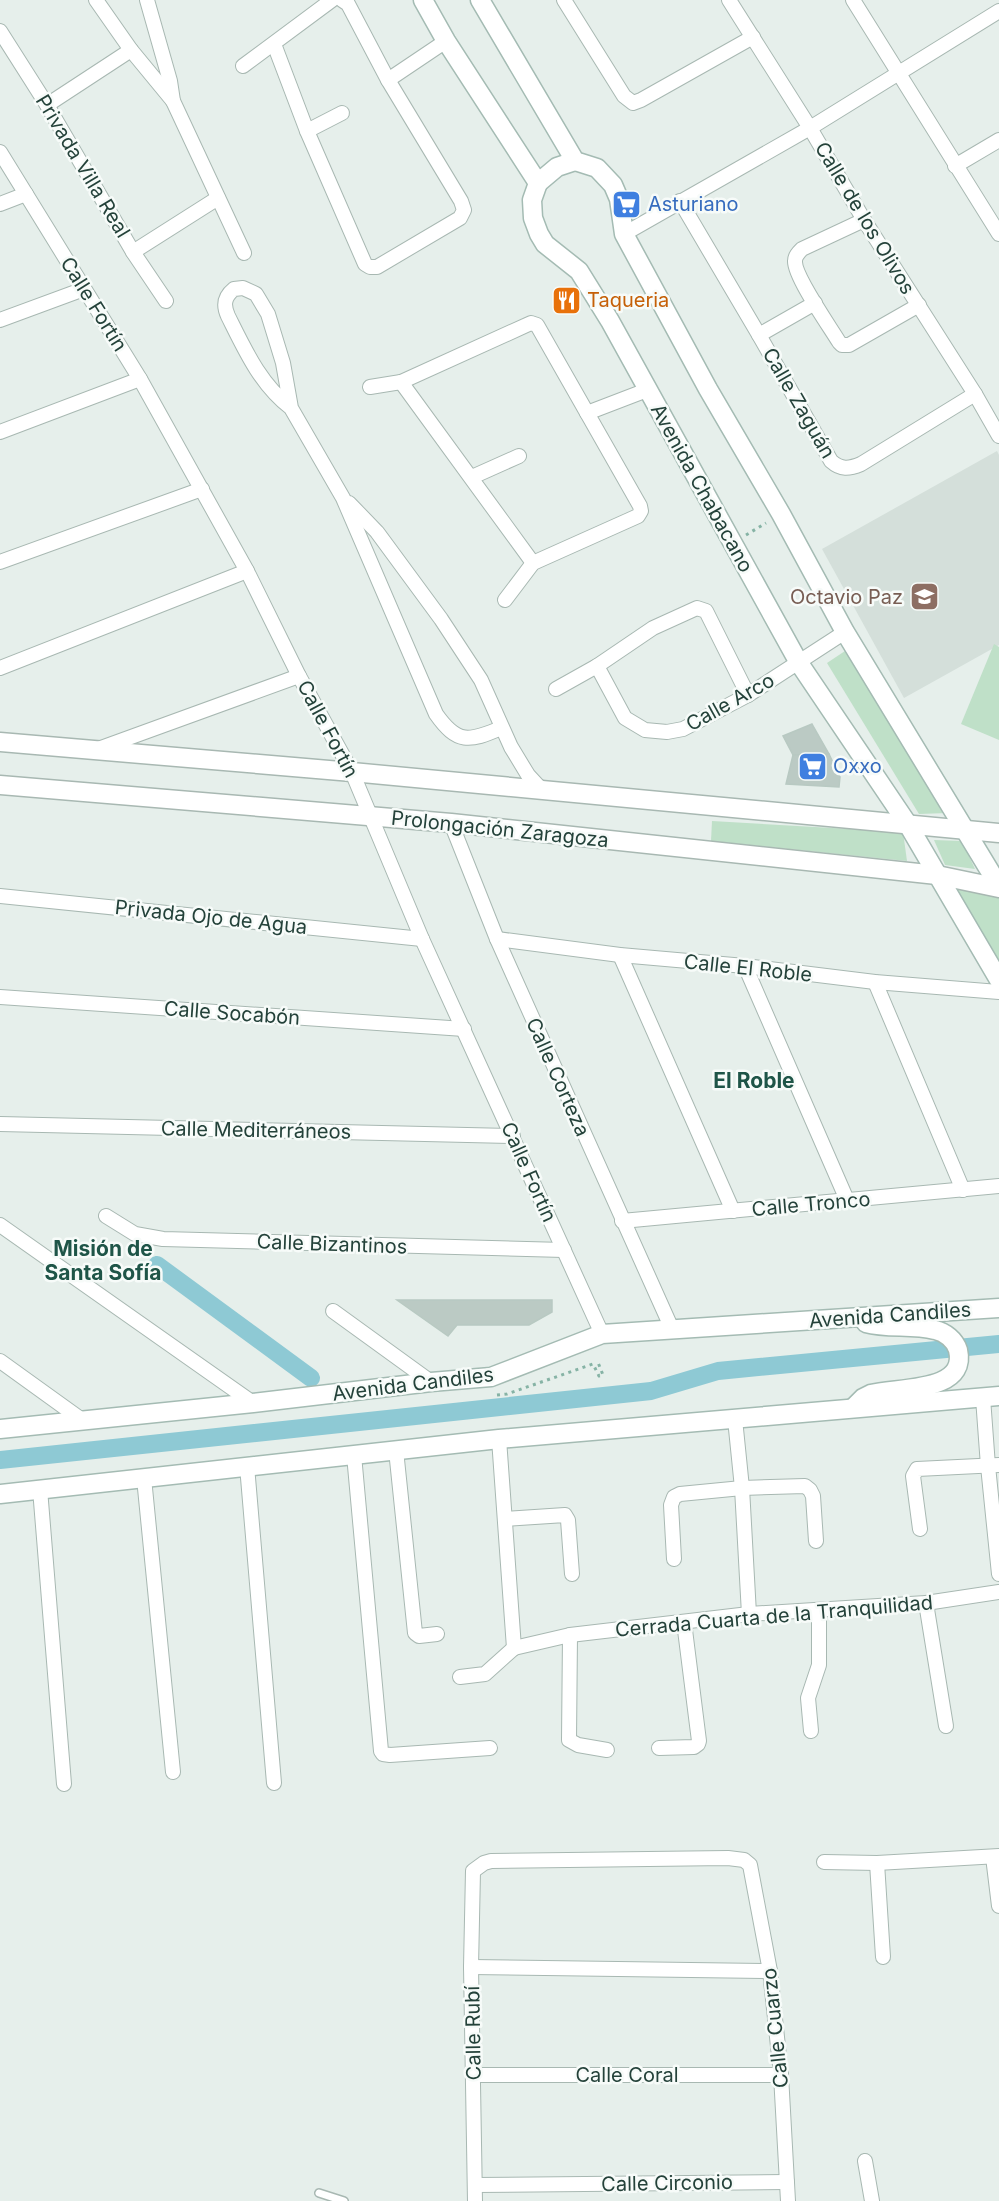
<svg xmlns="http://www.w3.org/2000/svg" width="999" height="2201" viewBox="0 0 999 2201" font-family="Inter,sans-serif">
<rect width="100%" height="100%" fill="#e6efeb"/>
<polygon fill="#d4dfda" points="997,451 999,455 999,645 904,698 822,549"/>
<g fill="#bfe0c8">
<polygon points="994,644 999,647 999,740 961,724"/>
<polygon points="851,647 948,813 919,814 827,663"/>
<polygon points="712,821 903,832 907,861 711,841"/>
<polygon points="934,840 962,841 975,869 945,865"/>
<polygon points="950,884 999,894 999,974"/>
</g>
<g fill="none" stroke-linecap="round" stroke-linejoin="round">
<g stroke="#8ec9d4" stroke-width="18">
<polyline points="157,1265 311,1378"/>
<polyline points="0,1460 651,1391 718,1371 999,1344"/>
</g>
</g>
<g fill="#bbcac4" stroke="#b8c9c2" stroke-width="1.5">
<polygon points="812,724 829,754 793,755 783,736"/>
<polygon points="829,754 840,777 839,787 786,784 793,755"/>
<polygon points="397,1300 552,1300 552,1312 529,1325 457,1325 448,1336"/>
</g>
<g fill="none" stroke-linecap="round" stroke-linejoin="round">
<defs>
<polyline id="service" points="319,2193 344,2201"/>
<g id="minor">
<polyline points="96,0 131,50 173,101"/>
<polyline points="147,0 170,81 173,101 244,253"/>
<polyline points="564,0 624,96 633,103 641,100 753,37"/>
<polyline points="729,0 810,128 864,220 975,394 999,436"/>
<polyline points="853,0 999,234"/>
<polyline points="0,31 47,105 133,252 166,301"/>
<polyline points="274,44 307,131 365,264 370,267 377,267 460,218 464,210 461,201 388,80 348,4 342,0"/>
<polyline points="243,66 332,0"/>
<polyline points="388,80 446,41"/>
<polyline points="47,105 131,50"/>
<polyline points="307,131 342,113"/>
<polyline points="0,152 140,379 247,571 299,676 352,772 422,939 602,1334"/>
<polyline points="955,166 999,140"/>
<path d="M680,201L759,335L831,461C841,470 849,469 861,464L975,394"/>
<polyline points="0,204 26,194"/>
<path d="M864,220L802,249C798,253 795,256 795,261C794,276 830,327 839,342L842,345H849L919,305"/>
<polyline points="624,234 810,128 999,11"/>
<polyline points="133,252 218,198"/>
<polyline points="0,320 84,289"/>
<polyline points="759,335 815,303"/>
<polyline points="401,382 533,563"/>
<polyline points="370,387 401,382 531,323 537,325 640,506 641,511 638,516 533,563 505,600"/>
<path d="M291,408C260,384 245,350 228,316C223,305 224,297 234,289L243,288L256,294L268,314L283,363L291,408L343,498L436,714C457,744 469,742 501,728"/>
<polyline points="587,413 647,390"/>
<polyline points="0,432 140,379"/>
<polyline points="472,477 519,456"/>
<polyline points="349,503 377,532 441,619 481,680 511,747 528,775 541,789"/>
<polyline points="0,562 202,489"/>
<polyline points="597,666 625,718 645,730 667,732 683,729 748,695 845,632"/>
<polyline points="0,668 247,571"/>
<polyline points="556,689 597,666 653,628 697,608 706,611 748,695"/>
<polyline points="98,749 299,676"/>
<polyline points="451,823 497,939 672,1329"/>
<polyline points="0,896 422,939"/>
<polyline points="497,939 620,955 745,966 875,982 999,992"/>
<polyline points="620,955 733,1211"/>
<polyline points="745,966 847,1200"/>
<polyline points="875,982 963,1190"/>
<polyline points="0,997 464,1029"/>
<polyline points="0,1124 513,1136"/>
<polyline points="106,1216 135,1234 163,1239 564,1250"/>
<polyline points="622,1221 999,1186"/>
<polyline points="0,1225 253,1403"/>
<polyline points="333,1311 431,1382"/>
<polyline points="0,1361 82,1420"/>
<polyline points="983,1398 988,1466 999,1574"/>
<polyline points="735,1419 742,1488 749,1614"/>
<polyline points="499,1439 514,1648"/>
<polyline points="396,1450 415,1633 419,1636 437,1634"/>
<polyline points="354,1455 381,1751 383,1754 390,1755 490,1748"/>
<polyline points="247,1466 274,1783"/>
<polyline points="144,1478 173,1772"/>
<polyline points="40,1489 64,1784"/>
<polyline points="505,1519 565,1515 568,1520 572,1574"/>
<polyline points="920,1529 913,1476 917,1469 999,1465"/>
<polyline points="674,1559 671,1505 674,1497 680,1494 742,1488 805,1486 810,1490 813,1496 816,1541"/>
<polyline points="926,1603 946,1726"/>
<polyline points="570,1635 569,1740 578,1745 607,1750"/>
<polyline points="514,1648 570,1635 749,1614 926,1603 999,1592"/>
<polyline points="460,1677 485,1674 514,1648"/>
<polyline points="811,1731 808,1698 819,1665 819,1611"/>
<polyline points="659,1748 694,1747 698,1744 699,1741 684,1622"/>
<polyline points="993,1857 999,1906"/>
<polyline points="824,1862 877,1863 999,1856"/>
<polyline points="877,1863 883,1957"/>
<polyline points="471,1967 770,1971"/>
<polyline points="473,2075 781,2075"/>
<polyline points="865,2161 872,2201"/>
<polyline points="475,2185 787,2182"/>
<polyline points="475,2201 471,1967 473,1871 484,1863 491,1861 728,1858 744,1860 750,1865 770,1971 781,2075 788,2201"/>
</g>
<g id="tertiary">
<polyline points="0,742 352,772 999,833"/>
<polyline points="0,785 451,823 937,875 999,888"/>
</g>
<g id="secondary">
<polyline points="423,0 446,41 538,183 532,200 533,218 539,234 545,244 579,271 610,321 799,663 907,823 999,980"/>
<polyline points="480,0 575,161 597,168 613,185 619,199 624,234 708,389 781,514 845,632 999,886"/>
<polyline points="538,183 557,167 575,161"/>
<path d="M854,1407L863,1398L871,1394C897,1387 968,1393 958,1350C955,1340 945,1332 935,1330C912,1324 888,1329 866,1323"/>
<polyline points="0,1429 253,1403 431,1382 491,1377 602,1334 999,1308"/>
<polyline points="0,1494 499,1439 999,1396"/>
</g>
</defs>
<use href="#service" stroke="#a8b8b2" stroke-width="10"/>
<use href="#minor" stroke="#a8b8b2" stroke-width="16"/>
<use href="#tertiary" stroke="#a8b8b2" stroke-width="21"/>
<use href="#secondary" stroke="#a4bbb3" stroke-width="21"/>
<g stroke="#86b3a5" stroke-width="3" stroke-dasharray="3 4.5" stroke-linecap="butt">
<polyline points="746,535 766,523"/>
<polyline points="497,1395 507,1394 593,1364 599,1376 603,1375 597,1360"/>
</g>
<use href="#service" stroke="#fff" stroke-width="7"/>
<use href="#minor" stroke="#fff" stroke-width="14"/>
<use href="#tertiary" stroke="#fff" stroke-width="18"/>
<use href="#secondary" stroke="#fff" stroke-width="18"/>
</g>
<defs>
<symbol id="supermarket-square" viewBox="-11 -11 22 22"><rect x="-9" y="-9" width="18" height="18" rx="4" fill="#3f7fe0" stroke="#f7fbf9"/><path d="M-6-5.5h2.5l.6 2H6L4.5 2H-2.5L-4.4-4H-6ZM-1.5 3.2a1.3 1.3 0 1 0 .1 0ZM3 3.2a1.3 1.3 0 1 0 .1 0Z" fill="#fff"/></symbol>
<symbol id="restaurant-square" viewBox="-11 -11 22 22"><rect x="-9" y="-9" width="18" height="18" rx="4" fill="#e8710a" stroke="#f7fbf9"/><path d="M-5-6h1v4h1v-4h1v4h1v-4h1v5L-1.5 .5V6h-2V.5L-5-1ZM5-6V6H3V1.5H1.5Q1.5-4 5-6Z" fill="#fff"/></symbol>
<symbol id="school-square" viewBox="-11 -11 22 22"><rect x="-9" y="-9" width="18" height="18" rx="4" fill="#8d6e63" stroke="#f7fbf9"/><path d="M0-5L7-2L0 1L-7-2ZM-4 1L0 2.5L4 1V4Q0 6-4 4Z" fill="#fff"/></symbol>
</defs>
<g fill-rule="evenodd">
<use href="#supermarket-square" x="610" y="188" width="33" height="33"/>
<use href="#restaurant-square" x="550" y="284" width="33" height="33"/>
<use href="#school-square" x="908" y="580" width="33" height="33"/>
<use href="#supermarket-square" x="796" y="750" width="33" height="33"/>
</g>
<g text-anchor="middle" stroke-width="5" stroke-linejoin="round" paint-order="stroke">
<g font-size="20" fill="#24423a" stroke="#f7fbf9">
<text transform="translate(83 166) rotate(59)" y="7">Privada Villa Real</text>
<text transform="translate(865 218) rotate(59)" y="7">Calle de los Olivos</text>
<text transform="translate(94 304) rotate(58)" y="7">Calle Fortín</text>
<text transform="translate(799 403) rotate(60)" y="7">Calle Zaguán</text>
<text transform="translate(702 488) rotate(61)" y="7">Avenida Chabacano</text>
<text transform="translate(730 702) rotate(-29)" y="7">Calle Arco</text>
<text transform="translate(328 729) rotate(62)" y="7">Calle Fortín</text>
<text transform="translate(500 829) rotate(6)" y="7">Prolongación Zaragoza</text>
<text transform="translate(211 917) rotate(6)" y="7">Privada Ojo de Agua</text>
<text transform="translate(748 968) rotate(6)" y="7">Calle El Roble</text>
<text transform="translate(232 1013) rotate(4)" y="7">Calle Socabón</text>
<text transform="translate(558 1077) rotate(66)" y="7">Calle Corteza</text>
<text transform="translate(256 1130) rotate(1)" y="7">Calle Mediterráneos</text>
<text transform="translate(529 1172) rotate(66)" y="7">Calle Fortín</text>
<text transform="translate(811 1204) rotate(-5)" y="7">Calle Tronco</text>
<text transform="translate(332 1244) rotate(2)" y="7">Calle Bizantinos</text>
<text transform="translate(890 1315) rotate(-4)" y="7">Avenida Candiles</text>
<text transform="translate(413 1384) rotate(-7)" y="7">Avenida Candiles</text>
<text transform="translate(774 1616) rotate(-5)" y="7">Cerrada Cuarta de la Tranquilidad</text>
<text transform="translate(775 2028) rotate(-96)" y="7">Calle Cuarzo</text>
<text transform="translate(473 2033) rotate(-91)" y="7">Calle Rubí</text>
<text x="627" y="2082">Calle Coral</text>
<text transform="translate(667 2183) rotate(-1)" y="7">Calle Circonio</text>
</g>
<g font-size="20" fill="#366cbe" stroke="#f7fbf9" text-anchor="start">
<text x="648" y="211">Asturiano</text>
<text x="833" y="773">Oxxo</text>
</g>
<g font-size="20" fill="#c56008" stroke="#f7fbf9" text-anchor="start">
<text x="587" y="307">Taqueria</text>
</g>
<g font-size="20" fill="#785e54" stroke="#f7fbf9" text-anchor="end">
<text x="903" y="604">Octavio Paz</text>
</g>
<g font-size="21" font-weight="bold" fill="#1f5548" stroke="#f7fbf9">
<text x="754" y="1088">El Roble</text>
<text x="103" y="1256">Misión de<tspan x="103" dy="24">Santa Sofía</tspan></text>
</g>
</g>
</svg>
